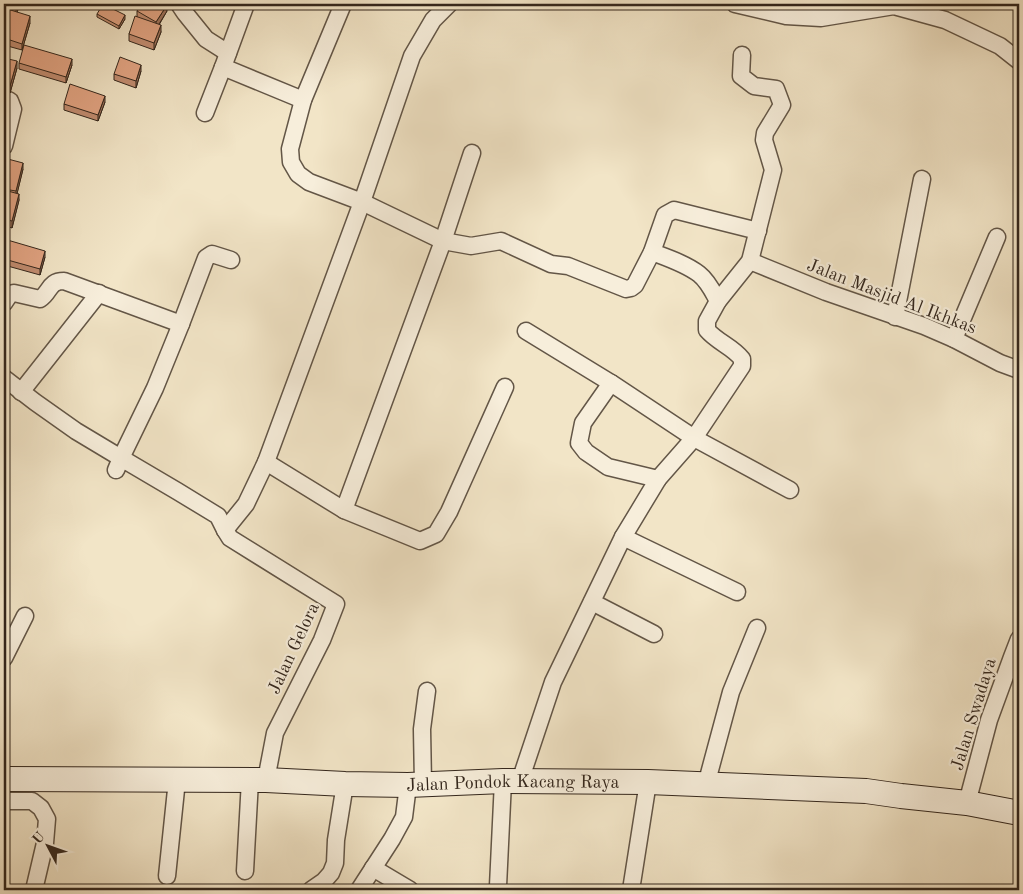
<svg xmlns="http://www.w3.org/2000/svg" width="1023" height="894" viewBox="0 0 1023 894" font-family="'Old Standard TT',serif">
<rect width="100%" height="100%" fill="#f2e5c7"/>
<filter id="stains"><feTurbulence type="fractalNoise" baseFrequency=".004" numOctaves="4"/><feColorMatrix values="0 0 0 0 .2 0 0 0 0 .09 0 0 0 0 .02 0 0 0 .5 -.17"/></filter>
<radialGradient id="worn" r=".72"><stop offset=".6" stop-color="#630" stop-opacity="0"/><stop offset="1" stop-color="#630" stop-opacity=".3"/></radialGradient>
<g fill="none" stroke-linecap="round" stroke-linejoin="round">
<defs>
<g id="street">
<polyline points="179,4 185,13 206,39 228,53"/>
<polyline points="343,4 303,100 290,149 291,162 298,174 309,182 362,202 443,241 471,246 501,241 551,264 568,266 626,289 631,288 635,285 652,252 665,215 674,210 758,231"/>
<polyline points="735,4 786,16 821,18 894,6 945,20 1000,46 1019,61"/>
<polyline points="223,67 303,100"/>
<polyline points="4,98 10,101 13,109 4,146"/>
<polyline points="205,113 223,67 246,4"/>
<path d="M652,252C668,258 686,264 699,274C708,281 713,292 718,301"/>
<polyline points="750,261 826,292 924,326 954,339 1000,363 1019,370"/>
<path d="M4,303L10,294L14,293L40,299C51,292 48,281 64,281L181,324"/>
<polyline points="895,317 922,179"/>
<polyline points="526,331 611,383 694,438 790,490"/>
<polyline points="954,339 997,237"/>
<polyline points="4,378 35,402 76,431 121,458 155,388 181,324 206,258 212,254 231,260"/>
<polyline points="611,383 583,423 579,443 586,452 608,467 658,479"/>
<polyline points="21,392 99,293"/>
<polyline points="266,462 344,510 420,541 436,534 449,512 505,387"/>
<polyline points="116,470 121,458 177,491 218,516 225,530 230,538 336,604 322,640 275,733 266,780"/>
<polyline points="344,510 443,241 472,153"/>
<polyline points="225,530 246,504 266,462 362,202 412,56 433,20 449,4"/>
<polyline points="623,537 737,592"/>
<polyline points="592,602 654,634"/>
<polyline points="4,658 25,616"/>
<path d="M520,781L553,682L623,537L658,479L694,438L742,366V359C733,347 717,342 707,330V321L718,301L750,261L773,170L764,140L765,133L782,105L776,89L754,86L741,76L742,55"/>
<polyline points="423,784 422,729 427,691"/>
<polyline points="706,785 731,692 757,628"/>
<polyline points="4,801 32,801 41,808 47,819 45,843 34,890"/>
<polyline points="967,803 989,720 1012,657 1019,639"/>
<polyline points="373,868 410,890"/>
<polyline points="245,871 250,780"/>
<polyline points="167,876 177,780"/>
<polyline points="498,886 503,781"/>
<polyline points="311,890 324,881 331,873 335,863 336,840 345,784"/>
<polyline points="359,890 392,839 404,817 408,785"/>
<polyline points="631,890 648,782"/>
</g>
<g id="secondary">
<path id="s1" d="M4,779L266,780L345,784L408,785L503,781L648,782L866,791L901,796L967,803L1019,813"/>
</g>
</defs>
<use href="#street" stroke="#635647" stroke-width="19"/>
<use href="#secondary" stroke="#33261c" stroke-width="26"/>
<use href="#street" stroke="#f7eedb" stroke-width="16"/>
<use href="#secondary" stroke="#f7eedb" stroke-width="24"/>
</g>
<g fill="#c28d71" stroke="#33261c">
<polygon points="4,4 20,4 17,12 30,23 22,50 4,45"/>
<polygon points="137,11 167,11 159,25 161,32 154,50 129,41 129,34 137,17"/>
<polygon points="97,14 125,19 119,29 97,17"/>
<polygon points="4,58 17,68 10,93 4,91"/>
<polygon points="19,63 72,65 66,83 19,69"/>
<polygon points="141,71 136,88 114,80 114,74"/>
<polygon points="105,102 98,121 64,110 64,104"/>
<polygon points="4,160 23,169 17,193 19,200 12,228 4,225"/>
<polygon points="4,239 45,257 40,275 4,265"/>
</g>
<g fill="#9e735c" stroke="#33261c">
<polygon points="18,4 20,4 16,15 16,8"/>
<polygon points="167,5 167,11 156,29 156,22"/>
<polygon points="125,15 125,19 119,29 119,26"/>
<polygon points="30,16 30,23 22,50 22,44"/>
<polygon points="161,25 161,32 154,50 154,43"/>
<polygon points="72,59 72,65 66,83 66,77"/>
<polygon points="17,61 17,68 10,93 10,86"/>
<polygon points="141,65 141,71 136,88 136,81"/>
<polygon points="105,96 105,102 98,121 98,115"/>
<polygon points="23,163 23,169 16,198 16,191"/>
<polygon points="19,194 19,200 12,228 12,221"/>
<polygon points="45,251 45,257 40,275 40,269"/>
</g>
<g fill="#e2a483" stroke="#33261c">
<polygon points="4,4 18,4 16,8"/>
<polygon points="103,4 125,15 119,26 97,14"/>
<polygon points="141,4 165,4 167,5 156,22 137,11"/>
<polygon points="4,8 30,16 22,44 4,38"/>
<polygon points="135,16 161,25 154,43 129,34"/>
<polygon points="24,45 72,59 66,77 19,63"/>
<polygon points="120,57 141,65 136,81 114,74"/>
<polygon points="4,58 17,61 10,86 4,85"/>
<polygon points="70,84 105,96 98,115 64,104"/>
<polygon points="4,158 23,163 16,191 4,189"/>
<polygon points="4,190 19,194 12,221 4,219"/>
<polygon points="4,239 45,251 40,269 4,259"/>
</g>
<g text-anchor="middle" stroke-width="4.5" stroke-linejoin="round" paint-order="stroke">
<g font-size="18" fill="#33261c" stroke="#f7eedb">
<text transform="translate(892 296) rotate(21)" y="6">Jalan Masjid Al Ikhkas</text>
<text transform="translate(293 648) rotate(-65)" y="6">Jalan Gelora</text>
<text transform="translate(973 714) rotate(-73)" y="6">Jalan Swadaya</text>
<text dy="6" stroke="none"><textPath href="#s1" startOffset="509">Jalan Pondok Kacang Raya</textPath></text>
</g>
</g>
<rect width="1023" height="894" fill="none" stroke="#f2e5c7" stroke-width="20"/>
<rect x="5" y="5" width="1013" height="884" fill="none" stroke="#33261c" stroke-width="2.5"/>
<rect x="10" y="10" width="1003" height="874" fill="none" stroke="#33261c"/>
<g transform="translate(48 846) rotate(311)" stroke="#f7eedb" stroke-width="4" paint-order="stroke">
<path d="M0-4L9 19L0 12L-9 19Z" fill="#33261c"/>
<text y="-8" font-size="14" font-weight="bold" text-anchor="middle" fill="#33261c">U</text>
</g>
<rect width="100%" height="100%" filter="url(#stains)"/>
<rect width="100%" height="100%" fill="url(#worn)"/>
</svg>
